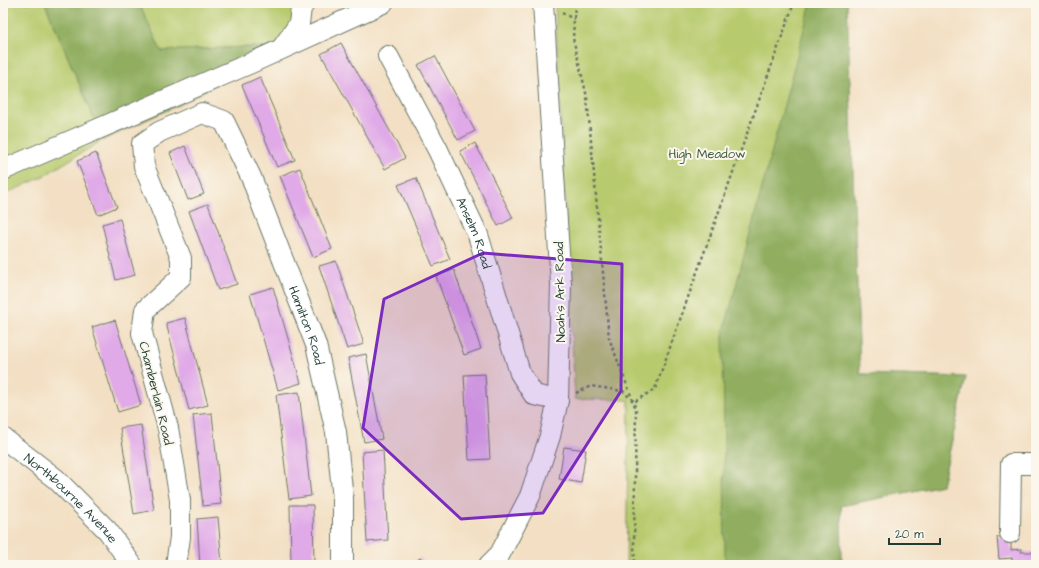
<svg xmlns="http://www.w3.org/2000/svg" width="1039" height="568" viewBox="0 0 1039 568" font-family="'Architects Daughter',sans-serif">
<rect width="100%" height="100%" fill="#fbf7ec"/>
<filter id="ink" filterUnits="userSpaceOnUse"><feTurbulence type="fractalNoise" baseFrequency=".025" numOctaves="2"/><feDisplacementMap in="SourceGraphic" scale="8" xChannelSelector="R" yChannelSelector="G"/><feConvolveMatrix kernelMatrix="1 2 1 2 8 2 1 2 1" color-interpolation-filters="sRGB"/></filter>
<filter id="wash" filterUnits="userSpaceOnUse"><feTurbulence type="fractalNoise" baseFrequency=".012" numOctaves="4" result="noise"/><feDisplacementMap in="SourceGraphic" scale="16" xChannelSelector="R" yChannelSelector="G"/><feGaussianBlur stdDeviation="0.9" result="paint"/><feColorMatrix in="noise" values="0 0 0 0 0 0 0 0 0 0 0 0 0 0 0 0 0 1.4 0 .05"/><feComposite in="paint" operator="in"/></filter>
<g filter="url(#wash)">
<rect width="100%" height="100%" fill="#f3e0c4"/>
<g fill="#b7ca6d" stroke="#6b8450">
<polygon points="3,3 45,3 103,140 40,178 3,195"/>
<polygon points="139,3 305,3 282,48 245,47 161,51"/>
<polygon points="555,3 847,3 860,374 966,377 942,485 841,506 842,565 626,565 629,400 575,399"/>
</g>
<g fill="#91ae60" stroke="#58764a">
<polygon points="45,3 139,3 161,51 245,47 282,48 176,106 103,140"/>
<polygon points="811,3 847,3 860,374 966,377 942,485 841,506 842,565 725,565 723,335"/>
</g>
<g id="blocks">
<g fill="#e0a9e8">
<polygon points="341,43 405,158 385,169 321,54"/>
<polygon points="435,56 475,131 458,140 418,65"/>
<polygon points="260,77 295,160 277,167 242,85"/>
<polygon points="475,143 513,218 498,226 460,151"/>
<polygon points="185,146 204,194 188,200 170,153"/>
<polygon points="96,153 117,207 98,215 77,161"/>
<polygon points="300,168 332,249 313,257 280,176"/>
<polygon points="416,178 450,259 433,266 398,185"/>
<polygon points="208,204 237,284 218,290 189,211"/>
<polygon points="120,219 135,275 116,280 102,224"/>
<polygon points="336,261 364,344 347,349 319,266"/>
<polygon points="454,270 481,349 464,355 436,276"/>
<polygon points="273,287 301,383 278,390 250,294"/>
<polygon points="185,318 208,405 189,410 166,323"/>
<polygon points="115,320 141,405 118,412 92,327"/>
<polygon points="366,354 382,439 364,442 348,358"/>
<polygon points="485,374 490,459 469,460 464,375"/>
<polygon points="299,392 311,496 289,499 276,395"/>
<polygon points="212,413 221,504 203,506 193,415"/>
<polygon points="141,425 154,510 134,514 120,428"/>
<polygon points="564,447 586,450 581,483 559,479"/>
<polygon points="383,450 388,540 367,542 362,452"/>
<polygon points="290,505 313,505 314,565 291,565"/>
<polygon points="218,517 222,565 200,565 197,519"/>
<polygon points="997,537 1011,537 1011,550 1022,549 1021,552 1036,552 1036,565 1012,565 1012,558 999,559"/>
<polygon points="420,558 426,565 411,565"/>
</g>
</g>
</g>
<g filter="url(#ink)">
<use href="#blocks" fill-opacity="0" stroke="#697666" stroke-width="1"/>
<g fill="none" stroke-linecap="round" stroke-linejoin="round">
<defs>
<g id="minor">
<polyline points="282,48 299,24 301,8 305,3"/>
<path id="s1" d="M388,56L438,150L478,235L520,373L534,395L558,400"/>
<polyline points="3,170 251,63 383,3"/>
<path id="s2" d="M3,438L56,479L108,531L132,565"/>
<polyline points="1010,533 1011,464 1036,464"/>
<path id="s3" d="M176,565L180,537V500L168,428L142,333L145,310L181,277V258L144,166L142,144L159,132L202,113L224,121L251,177L316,345L336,432L343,499V565"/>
<polyline points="489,565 500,554 530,496 550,436 558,400 561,284 543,3"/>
</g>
</defs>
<use href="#minor" stroke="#697666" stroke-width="22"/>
<g stroke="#697666" stroke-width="2.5" stroke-dasharray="3 3" stroke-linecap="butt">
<polyline points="575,3 573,38 587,97 609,338 636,409 634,545 635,565"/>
<polyline points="562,13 574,19"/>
<polyline points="576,393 591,386 623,391 634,402 655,389 794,3"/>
</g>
<use href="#minor" stroke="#fff" stroke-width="20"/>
</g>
</g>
<path fill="#7b2cbf" fill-opacity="0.2" stroke="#7b2cbf" stroke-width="3" stroke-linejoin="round" d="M483,253L622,264L621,391L543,513L461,519L363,428L384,299Z"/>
<g text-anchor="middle" stroke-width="4" stroke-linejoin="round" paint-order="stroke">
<g font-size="13" fill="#456042" stroke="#fbf7ec">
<text x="707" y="158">High Meadow</text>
</g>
<g font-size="13" fill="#1f3d34" stroke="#fbf7ec">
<text dy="5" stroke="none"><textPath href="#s1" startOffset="197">Anselm Road</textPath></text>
<text transform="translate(559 292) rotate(-91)" y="5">Noah's Ark Road</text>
<text dy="5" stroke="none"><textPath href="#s3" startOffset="761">Hamilton Road</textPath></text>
<text transform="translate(157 393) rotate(76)" y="5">Chamberlain Road</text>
<text dy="5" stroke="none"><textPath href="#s2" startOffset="91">Northbourne Avenue</textPath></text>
</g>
</g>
<rect width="1039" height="568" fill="none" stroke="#fbf7ec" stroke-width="16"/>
<path d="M889 538v6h51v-6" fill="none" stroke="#1f3d34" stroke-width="2"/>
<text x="895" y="538" font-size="12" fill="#1f3d34" stroke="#fbf7ec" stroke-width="3" paint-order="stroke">20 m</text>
</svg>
